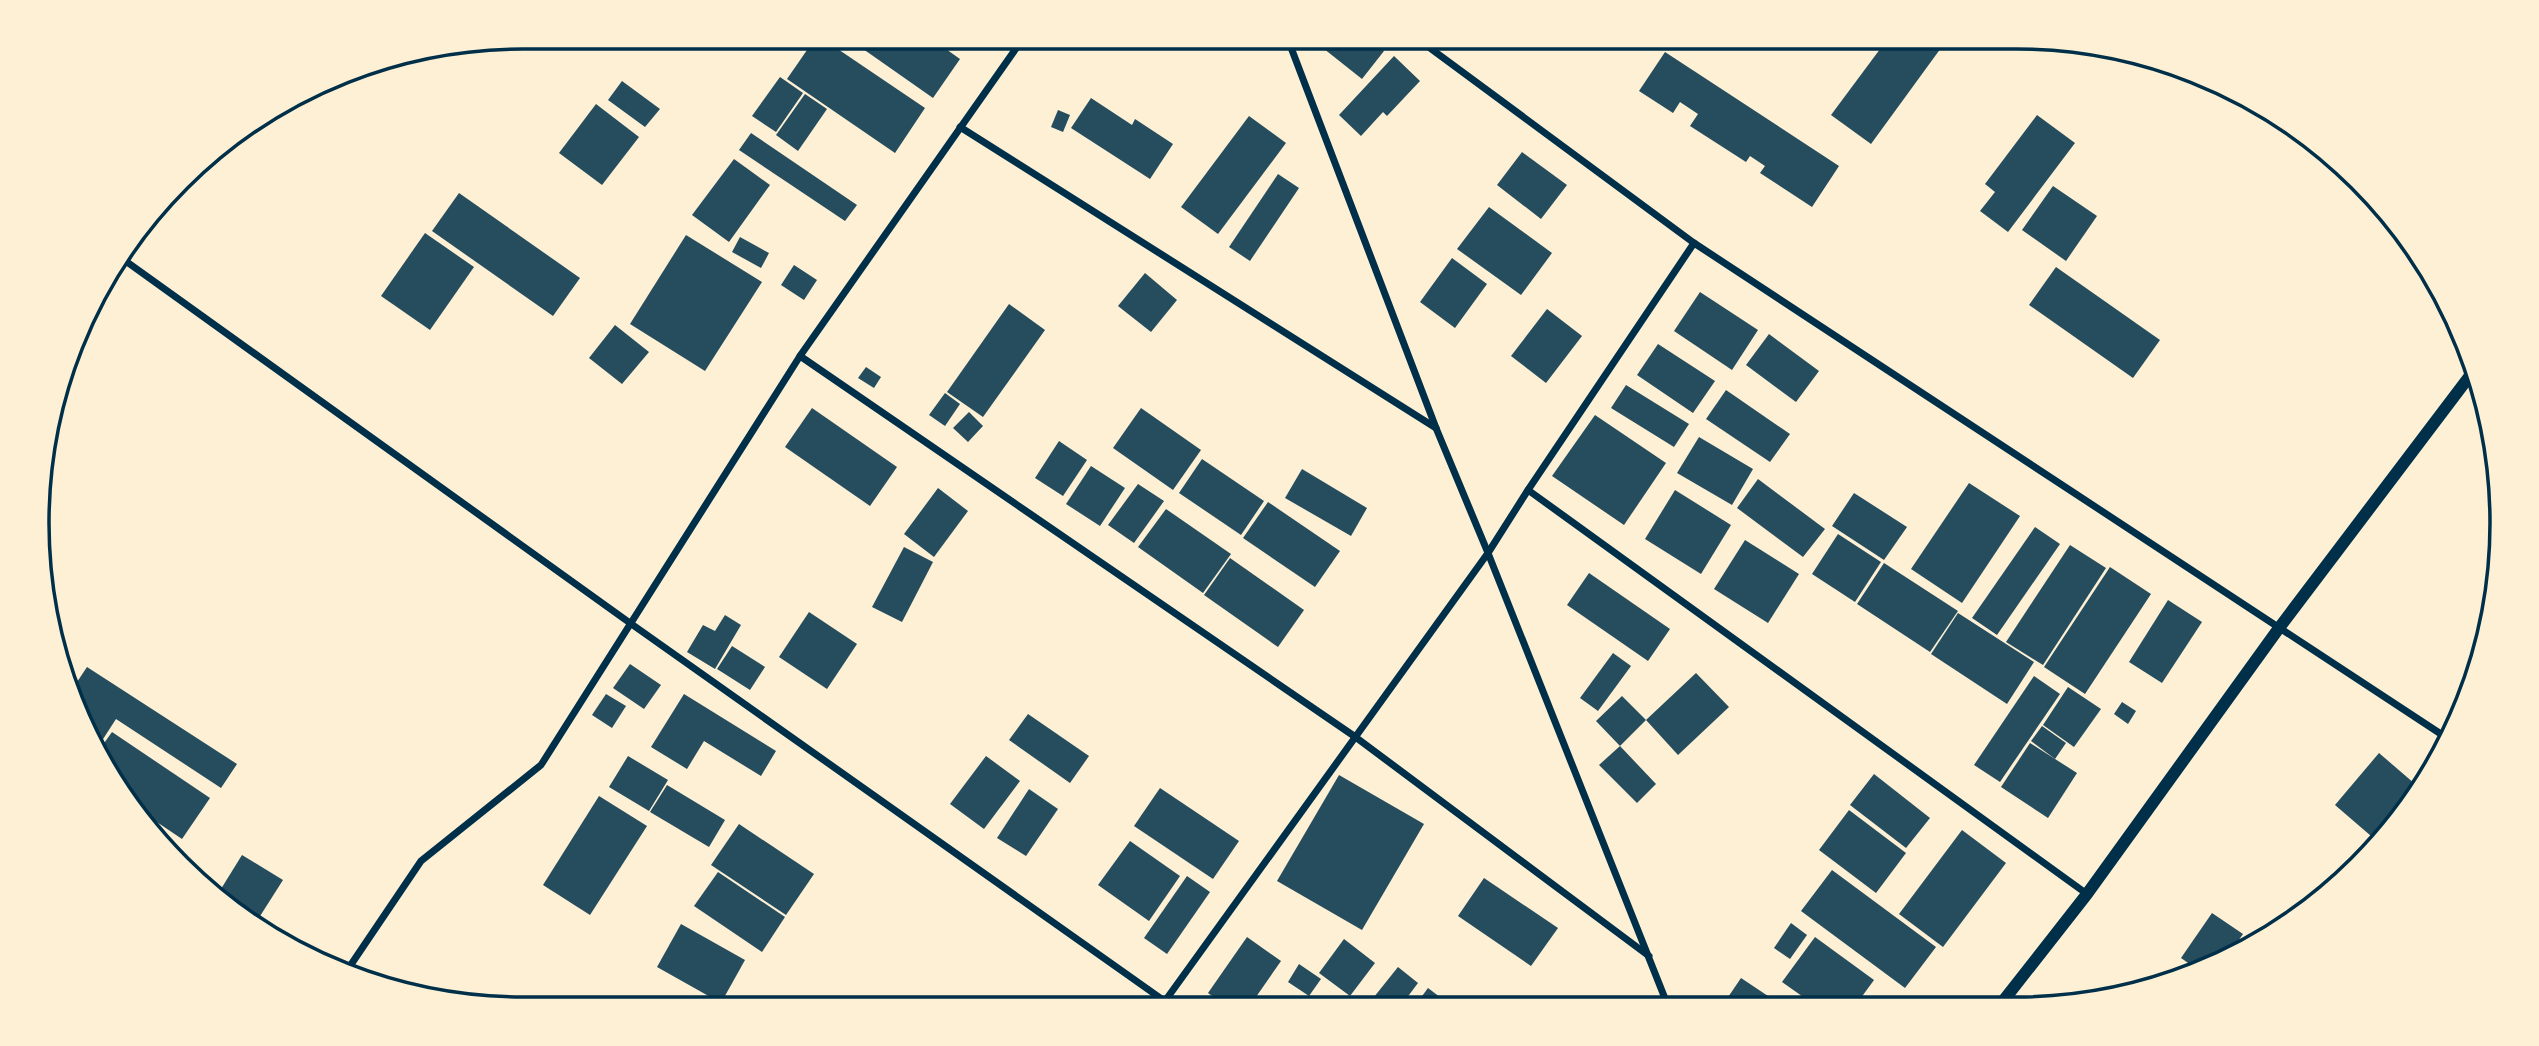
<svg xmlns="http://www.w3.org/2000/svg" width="2539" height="1046" viewBox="0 0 2539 1046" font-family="'Sofia Sans Condensed',sans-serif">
<rect width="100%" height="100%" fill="#fdf0d5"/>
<g fill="#264d5e">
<polygon points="816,37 820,37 925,108 895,153 787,79"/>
<polygon points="846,37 929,37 960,59 933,98"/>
<polygon points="1309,37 1366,37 1384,51 1362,79"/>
<polygon points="1889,37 1949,37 1871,144 1831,115"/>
<polygon points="1665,52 1839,166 1812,207 1760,173 1765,166 1750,156 1746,162 1690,126 1698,114 1680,102 1673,113 1639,91"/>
<polygon points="1394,56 1420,81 1387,116 1383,112 1361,136 1339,115"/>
<polygon points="780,77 803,93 776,132 752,116"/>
<polygon points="622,81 660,109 645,127 608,100"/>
<polygon points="805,94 827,109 798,151 776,135"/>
<polygon points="1091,98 1132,125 1135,119 1173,144 1150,179 1071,128"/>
<polygon points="596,104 639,137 602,185 559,153"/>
<polygon points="1058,110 1070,115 1063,132 1051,127"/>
<polygon points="2037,115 2075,143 2008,232 1980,211 1995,192 1985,184"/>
<polygon points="1249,116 1286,143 1218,234 1181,207"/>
<polygon points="751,133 857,205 845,221 739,150"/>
<polygon points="1522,152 1567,185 1541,219 1497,185"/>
<polygon points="734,159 770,185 729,242 692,215"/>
<polygon points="1278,174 1299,188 1250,261 1229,247"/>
<polygon points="2053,186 2097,216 2066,261 2022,230"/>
<polygon points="459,193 580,278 553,316 432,231"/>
<polygon points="1489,207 1552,253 1521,295 1457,249"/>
<polygon points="425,233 474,267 430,330 381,296"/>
<polygon points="686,235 762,282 705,371 630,324"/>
<polygon points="740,237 769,253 761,268 732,252"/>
<polygon points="1452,258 1487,284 1455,328 1420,302"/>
<polygon points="794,265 817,280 804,300 781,285"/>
<polygon points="2056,267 2160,340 2133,378 2029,305"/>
<polygon points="1145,273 1177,300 1151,332 1118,306"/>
<polygon points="1700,292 1758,330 1732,370 1674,331"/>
<polygon points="1009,304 1045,330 983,417 947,392"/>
<polygon points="1547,309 1582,336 1546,383 1511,356"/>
<polygon points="615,325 649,352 622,384 589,358"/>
<polygon points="1769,334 1819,371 1796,402 1746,365"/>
<polygon points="1658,344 1715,381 1693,413 1637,375"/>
<polygon points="866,367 881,377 874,388 858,378"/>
<polygon points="1626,385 1689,424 1674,447 1611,408"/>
<polygon points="1726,390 1790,434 1770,462 1706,419"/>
<polygon points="945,393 960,404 945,426 929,415"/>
<polygon points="812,408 897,467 870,506 785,447"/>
<polygon points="1141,408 1201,450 1173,490 1113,448"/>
<polygon points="969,412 983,426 968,442 953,428"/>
<polygon points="1595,415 1666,463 1624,525 1552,476"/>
<polygon points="1699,437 1753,469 1732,505 1677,473"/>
<polygon points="1059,441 1087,460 1063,496 1035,478"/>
<polygon points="1202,459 1264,501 1241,535 1179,493"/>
<polygon points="1091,466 1125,488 1100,526 1066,504"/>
<polygon points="1302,469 1367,508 1351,536 1285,498"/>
<polygon points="1758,479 1825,529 1803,557 1737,508"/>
<polygon points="1969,483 2020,516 1962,603 1911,569"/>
<polygon points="1138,484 1164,501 1134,543 1108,525"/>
<polygon points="938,488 968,511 934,557 904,534"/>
<polygon points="1675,490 1731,525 1701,574 1645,539"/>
<polygon points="1854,493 1907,527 1884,560 1832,526"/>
<polygon points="1268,502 1340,551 1315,587 1243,538"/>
<polygon points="1166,509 1231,554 1203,593 1138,547"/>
<polygon points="2035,527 2060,544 1997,635 1972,618"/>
<polygon points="1838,534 1881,562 1855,602 1812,574"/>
<polygon points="1745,540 1799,574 1768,623 1714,589"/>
<polygon points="2070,545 2106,568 2043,665 2006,642"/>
<polygon points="904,547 933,562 902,622 872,607"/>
<polygon points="1230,558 1304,610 1278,647 1204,595"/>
<polygon points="1884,563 1958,611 1930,652 1857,604"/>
<polygon points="2110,567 2151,594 2085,694 2044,667"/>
<polygon points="1589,573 1670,629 1648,661 1567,605"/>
<polygon points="2168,600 2202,622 2162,683 2129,662"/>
<polygon points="809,612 857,644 827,689 779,657"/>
<polygon points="1958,613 2034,662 2007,704 1931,654"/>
<polygon points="725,615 741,625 715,669 687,652 703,625 715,631"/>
<polygon points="732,646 765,667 750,690 717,669"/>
<polygon points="1613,653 1631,666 1598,711 1580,698"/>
<polygon points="630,664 661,685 644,709 613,688"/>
<polygon points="87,667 237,764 221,788 116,719 96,750 74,709 69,694"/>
<polygon points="1696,673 1729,707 1678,755 1646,720"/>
<polygon points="2034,676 2060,694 2000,782 1974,765"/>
<polygon points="2068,687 2101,709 2074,747 2043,725"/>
<polygon points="606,694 626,706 612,728 592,715"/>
<polygon points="684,694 776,751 761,776 704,741 687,769 651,747"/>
<polygon points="1622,696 1646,720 1620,746 1596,721"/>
<polygon points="2122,702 2136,711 2128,724 2114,714"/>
<polygon points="1028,714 1089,756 1070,783 1009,740"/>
<polygon points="2042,726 2066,743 2055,759 2031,741"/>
<polygon points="112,732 210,798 182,839 127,802 118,793 97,753"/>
<polygon points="2030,743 2077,773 2048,818 2001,787"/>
<polygon points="1620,746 1656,784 1637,803 1599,765"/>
<polygon points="2379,753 2422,790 2378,842 2335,805"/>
<polygon points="628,756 668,780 649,811 609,787"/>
<polygon points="986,756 1020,781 984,829 950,804"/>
<polygon points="1874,774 1930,818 1906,848 1850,805"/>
<polygon points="1339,775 1424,824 1362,930 1277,881"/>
<polygon points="667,785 725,820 709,847 650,812"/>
<polygon points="1160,788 1239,841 1213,879 1134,826"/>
<polygon points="1029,789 1058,809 1026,856 997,838"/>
<polygon points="599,796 647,826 590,915 543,885"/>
<polygon points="1849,810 1906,853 1876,893 1819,850"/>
<polygon points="739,824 814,874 786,915 711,865"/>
<polygon points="1962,830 2006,863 1943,947 1899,914"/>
<polygon points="1130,841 1180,876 1149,921 1098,885"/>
<polygon points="242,855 283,880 255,924 227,909 216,897"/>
<polygon points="1832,870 1936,947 1905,988 1801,911"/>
<polygon points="718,872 785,917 762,952 694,906"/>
<polygon points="1187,876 1210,892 1167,954 1144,938"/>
<polygon points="1484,878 1558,928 1531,966 1458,916"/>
<polygon points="2212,913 2243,934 2227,957 2201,972 2181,958"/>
<polygon points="1791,923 1807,935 1790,959 1774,948"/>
<polygon points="681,924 745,960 721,1003 657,967"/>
<polygon points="1247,937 1281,961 1249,1007 1227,1007 1208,993"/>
<polygon points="1815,937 1874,980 1855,1006 1816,1006 1782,982"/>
<polygon points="1344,939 1375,963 1350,996 1319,973"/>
<polygon points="1299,964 1321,979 1309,996 1288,982"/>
<polygon points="1398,967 1418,983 1400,1007 1387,1007 1374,997"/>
<polygon points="1741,978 1774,1000 1770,1006 1722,1006"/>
<polygon points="1428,988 1453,1007 1414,1007"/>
</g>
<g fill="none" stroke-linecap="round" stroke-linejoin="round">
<g stroke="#003049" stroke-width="7">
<polyline points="1287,37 1436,428 1488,553 1668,1006"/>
<polyline points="1415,37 1694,243 2447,738"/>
<polyline points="960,127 1436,428"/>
<polyline points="120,257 630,623 1173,1007"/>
<polyline points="800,356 1354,736 1649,956"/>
<polyline points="1528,490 2087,894"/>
<polyline points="346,972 421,861 541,765 800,356 1024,37"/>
<polyline points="663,1008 664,1009"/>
<polyline points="1160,1008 1488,553 1528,490 1694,243"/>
</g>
<polyline stroke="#003049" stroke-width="12" points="2000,1005 2087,894 2279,628 2475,369"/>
</g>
<path d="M0 0H2539V1046H0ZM523 49H2016A474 474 0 0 1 2490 523V523A474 474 0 0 1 2016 997H523A474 474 0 0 1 49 523V523A474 474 0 0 1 523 49Z" fill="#fdf0d5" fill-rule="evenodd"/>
<path fill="none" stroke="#003049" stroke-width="3.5" d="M523 49H2016A474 474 0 0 1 2490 523V523A474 474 0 0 1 2016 997H523A474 474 0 0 1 49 523V523A474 474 0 0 1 523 49Z"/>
</svg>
